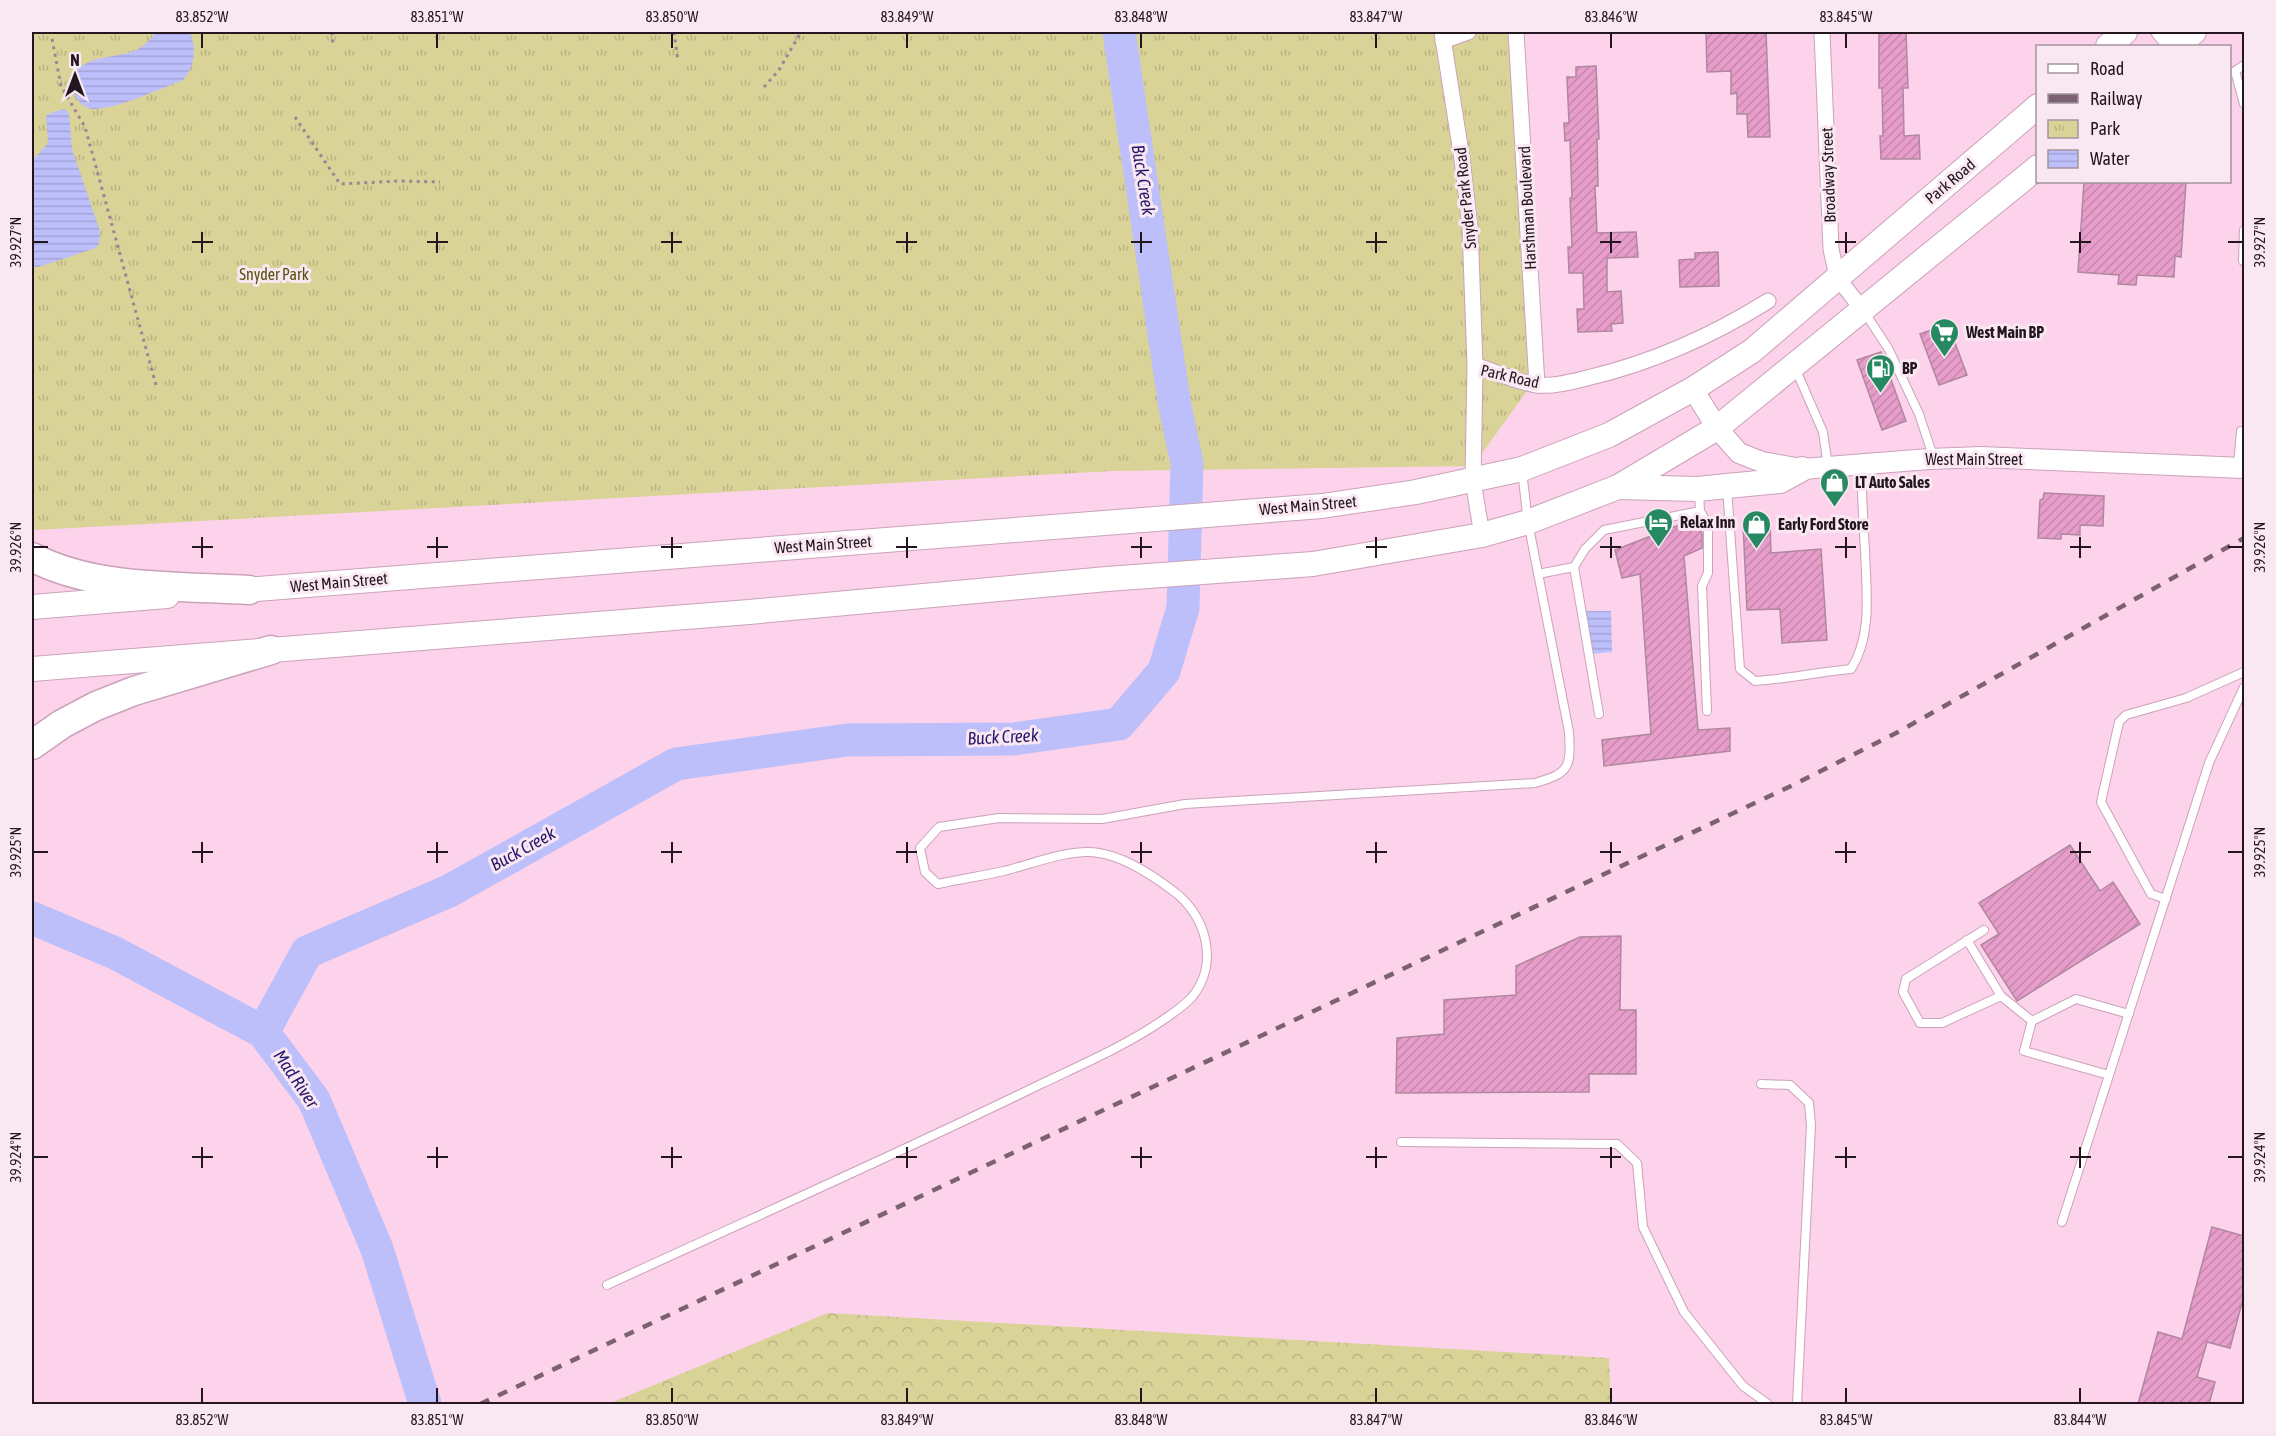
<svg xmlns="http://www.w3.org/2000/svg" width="2276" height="1436" viewBox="0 0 2276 1436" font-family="'Asap Condensed',sans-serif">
<defs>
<pattern id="forest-crowns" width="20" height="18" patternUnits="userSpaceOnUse" patternTransform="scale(1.5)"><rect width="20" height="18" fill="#d9d398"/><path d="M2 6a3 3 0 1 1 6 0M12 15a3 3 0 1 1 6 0" fill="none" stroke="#bab483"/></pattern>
<pattern id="park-tufts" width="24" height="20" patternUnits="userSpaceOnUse" patternTransform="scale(1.5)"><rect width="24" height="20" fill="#d9d398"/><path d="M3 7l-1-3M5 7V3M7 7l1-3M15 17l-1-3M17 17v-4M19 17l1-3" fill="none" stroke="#bab483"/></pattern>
<pattern id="water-rules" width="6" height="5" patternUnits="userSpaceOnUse" patternTransform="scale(1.5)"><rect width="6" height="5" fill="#bdbffb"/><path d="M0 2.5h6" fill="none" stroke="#a2a3d7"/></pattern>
<pattern id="building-hatch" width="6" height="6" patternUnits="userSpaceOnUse" patternTransform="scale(1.5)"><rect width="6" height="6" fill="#e79dca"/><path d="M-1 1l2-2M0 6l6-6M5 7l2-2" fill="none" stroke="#c686ad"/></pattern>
</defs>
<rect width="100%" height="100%" fill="#fdd2eb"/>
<polygon fill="url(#forest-crowns)" points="828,1313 1609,1358 1611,1404 608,1404"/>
<polygon fill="url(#park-tufts)" points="32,32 1516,32 1534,381 1473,466 1113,471 35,530 32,514"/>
<g fill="url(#water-rules)">
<path d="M157,32H190C196,49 196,65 183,80C160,89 119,108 95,109C75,109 65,81 79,68C95,55 118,58 136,50C145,46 151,38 157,32Z"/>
<polygon points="64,109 69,113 72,149 100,231 99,245 93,249 38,267 32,267 32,161 48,143 46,116 53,112"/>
<polygon points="1581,611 1611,611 1612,652 1590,654"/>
</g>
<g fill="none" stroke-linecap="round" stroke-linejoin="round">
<g stroke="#bdbffb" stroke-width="33">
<polyline points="32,918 115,953 263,1032 314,1100 377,1249 425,1404"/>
<polyline points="263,1032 307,952 449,891 676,764 847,740 1014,739 1119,724 1164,671 1183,608 1187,463 1175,407 1119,32"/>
</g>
</g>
<g fill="url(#building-hatch)" stroke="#af879e" stroke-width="1.5">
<polygon points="1706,32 1766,32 1770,137 1748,137 1747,114 1737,114 1737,93 1731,94 1731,71 1707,72"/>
<polygon points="1879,32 1906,32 1908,88 1903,88 1904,136 1919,135 1920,159 1881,159 1880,136 1883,136 1882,88 1879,88"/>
<polygon points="1596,66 1599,139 1597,139 1598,186 1595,186 1597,233 1636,232 1638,257 1607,258 1607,292 1621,291 1623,323 1611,324 1612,331 1578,332 1577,309 1584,309 1583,273 1569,273 1568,247 1572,247 1570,198 1572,198 1570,140 1565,141 1564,123 1569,123 1567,77 1576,77 1576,67"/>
<polygon points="2084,182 2186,182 2181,257 2175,256 2174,277 2137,275 2136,285 2118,284 2119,275 2078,272"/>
<polygon points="1718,252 1719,286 1680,287 1679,260 1695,259 1695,253"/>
<polygon points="1948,324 1967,375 1939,385 1920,334"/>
<polygon points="1881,352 1906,421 1882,430 1857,360"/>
<polygon points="2044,493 2104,496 2103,526 2080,525 2080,535 2061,534 2061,539 2038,538 2040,500 2043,499"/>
<polygon points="1697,518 1702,534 1702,548 1684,556 1698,730 1730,728 1730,751 1604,766 1602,740 1651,734 1640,574 1622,578 1615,550"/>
<polygon points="1770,522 1771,553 1821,549 1827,640 1782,643 1780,609 1747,610 1743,523"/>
<polygon points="2070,845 2100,891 2113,882 2140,924 2017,1001 1981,945 1999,934 1979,903"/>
<polygon points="1621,936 1620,1010 1636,1010 1636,1074 1589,1074 1589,1092 1396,1093 1397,1038 1444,1034 1444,1000 1516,995 1516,966 1580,937"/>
<polygon points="2212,1227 2244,1236 2244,1295 2230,1348 2207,1342 2197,1377 2215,1382 2209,1404 2138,1404 2158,1332 2182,1339"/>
</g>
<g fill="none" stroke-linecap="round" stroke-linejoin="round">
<defs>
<g id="service">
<polyline points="2244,65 2235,71 2244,104"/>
<polyline points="2244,230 2243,261 2244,261"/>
<polyline points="1865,313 1888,348 1919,414 1934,459"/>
<polyline points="1796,370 1823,432 1828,466"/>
<polyline points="2238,466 2241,431 2244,431"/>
<path d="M1727,488L1740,669L1755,681C1787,679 1818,672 1851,669C1873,635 1866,589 1865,550C1863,522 1862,494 1861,466"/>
<polyline points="1700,511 1708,524 1708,573 1702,586 1707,711"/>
<polyline points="1574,567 1599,714"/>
<polyline points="1538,574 1574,567 1585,549 1604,530 1700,511 1699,493"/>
<polyline points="2166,899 2151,894 2101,802 2119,722 2126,715 2186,698 2244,672"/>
<polyline points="1984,930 1906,979 1903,992 1920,1023 1942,1023 2001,996 2032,1021 2024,1051 2109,1075"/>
<polyline points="1967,940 2001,996"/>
<polyline points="2032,1021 2076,999 2129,1014"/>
<polyline points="1761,1084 1790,1085 1809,1103 1811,1125 1797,1404"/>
<polyline points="1401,1142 1617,1144 1637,1163 1643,1227 1684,1312 1743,1386 1768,1404"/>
<polyline points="2062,1222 2209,763 2244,687"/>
<path d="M607,1285C752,1218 898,1154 1041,1084C1083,1064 1125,1046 1163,1020C1173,1013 1184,1006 1192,997C1220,963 1206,914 1172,890C1152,875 1125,857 1099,853C1071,848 1032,864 1004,871C982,876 960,879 938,884L925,872L920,848L939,827L999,818L1102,819L1185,804L1535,783C1570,773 1571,767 1569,732L1528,522L1522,471"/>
</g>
<g id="minor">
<polyline points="1442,32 1462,159 1470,227 1475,365 1473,481 1482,535"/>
<polyline points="1516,32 1537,385"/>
<polyline points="1822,32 1831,249 1837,277 1862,309"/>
<polyline points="2159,32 2171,46"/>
<polyline points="1443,41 1468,32"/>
<path d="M1475,365C1495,372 1517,382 1537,385C1552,387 1572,382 1587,378C1651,363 1712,336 1768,301"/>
</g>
<polyline id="tertiary" points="1693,389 1717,428 1739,453 1762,462 1802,469 1929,459 1981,457 2244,468"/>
<g id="primary">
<polyline points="2108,46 2125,32"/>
<polyline points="2175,46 2194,32"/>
<polyline points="1618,487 1698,489 1727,486 1780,481 1802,469"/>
<polyline points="231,591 1322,506 1416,492 1522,469 1609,435 1693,389 1752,351 2038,106"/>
<polyline points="32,607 167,596"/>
<polyline points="32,669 749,612 1107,579 1313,564 1482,535 1528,522 1618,487 1717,428 2038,167"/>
</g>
<g id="motorway">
<path d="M32,557C94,590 179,586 249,590"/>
<polyline points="32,745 62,724 96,706 134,691 271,650"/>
</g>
</defs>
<use href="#service" stroke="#cba2ba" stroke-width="10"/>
<use href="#minor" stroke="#cba2ba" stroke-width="17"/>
<use href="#tertiary" stroke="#cba2ba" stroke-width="22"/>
<use href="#primary" stroke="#cba2ba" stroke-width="26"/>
<use href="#motorway" stroke="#cba2ba" stroke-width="31"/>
<g stroke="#a28396" stroke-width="3" stroke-dasharray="3 4.5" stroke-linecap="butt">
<polyline points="332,32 333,47"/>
<polyline points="674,32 678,61"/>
<polyline points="52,39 61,86 85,127 156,385"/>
<polyline points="764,87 779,70 801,32"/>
<polyline points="295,117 340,184 399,181 440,182"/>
</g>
<use href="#service" stroke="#fff" stroke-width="8"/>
<use href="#minor" stroke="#fff" stroke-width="15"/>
<use href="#tertiary" stroke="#fff" stroke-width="20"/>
<use href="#primary" stroke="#fff" stroke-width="24"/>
<use href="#motorway" stroke="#fff" stroke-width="28"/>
<polyline stroke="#7b6171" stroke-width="4.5" stroke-dasharray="10 10" stroke-linecap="butt" points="480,1404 1791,786 1898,732 2244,538"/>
</g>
<path fill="none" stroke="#24161f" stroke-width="2" d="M202,33V48M437,33V48M672,33V48M907,33V48M1141,33V48M1376,33V48M1611,33V48M1846,33V48M202,232V253M437,232V253M672,232V253M907,232V253M1141,232V253M1376,232V253M1611,232V253M1846,232V253M2080,232V253M33,242H48M192,242H213M427,242H448M661,242H682M896,242H917M1131,242H1152M1366,242H1387M1600,242H1621M1835,242H1856M2070,242H2091M2228,242H2243M202,537V558M437,537V558M672,537V558M907,537V558M1141,537V558M1376,537V558M1611,537V558M1846,537V558M2080,537V558M33,547H48M192,547H213M427,547H448M661,547H682M896,547H917M1131,547H1152M1366,547H1387M1600,547H1621M1835,547H1856M2070,547H2091M2228,547H2243M202,842V863M437,842V863M672,842V863M907,842V863M1141,842V863M1376,842V863M1611,842V863M1846,842V863M2080,842V863M33,852H48M192,852H213M427,852H448M661,852H682M896,852H917M1131,852H1152M1366,852H1387M1600,852H1621M1835,852H1856M2070,852H2091M2228,852H2243M202,1147V1168M437,1147V1168M672,1147V1168M907,1147V1168M1141,1147V1168M1376,1147V1168M1611,1147V1168M1846,1147V1168M2080,1147V1168M33,1157H48M192,1157H213M427,1157H448M661,1157H682M896,1157H917M1131,1157H1152M1366,1157H1387M1600,1157H1621M1835,1157H1856M2070,1157H2091M2228,1157H2243M202,1388V1403M437,1388V1403M672,1388V1403M907,1388V1403M1141,1388V1403M1376,1388V1403M1611,1388V1403M1846,1388V1403M2080,1388V1403"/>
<defs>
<symbol id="supermarket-pin" viewBox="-11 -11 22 30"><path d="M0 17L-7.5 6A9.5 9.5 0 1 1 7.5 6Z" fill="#278962" stroke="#f9e8f2"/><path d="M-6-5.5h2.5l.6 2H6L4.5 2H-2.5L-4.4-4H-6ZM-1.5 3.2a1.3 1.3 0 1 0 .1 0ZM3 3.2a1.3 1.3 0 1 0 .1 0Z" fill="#fff"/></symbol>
<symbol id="fuel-pin" viewBox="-11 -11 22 30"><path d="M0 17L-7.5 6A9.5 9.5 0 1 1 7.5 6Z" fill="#278962" stroke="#f9e8f2"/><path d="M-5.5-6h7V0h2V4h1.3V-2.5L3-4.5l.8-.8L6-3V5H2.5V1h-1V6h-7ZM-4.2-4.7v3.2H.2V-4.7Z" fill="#fff"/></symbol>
<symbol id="shop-pin" viewBox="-11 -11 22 30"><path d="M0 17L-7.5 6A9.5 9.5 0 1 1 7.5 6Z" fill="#278962" stroke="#f9e8f2"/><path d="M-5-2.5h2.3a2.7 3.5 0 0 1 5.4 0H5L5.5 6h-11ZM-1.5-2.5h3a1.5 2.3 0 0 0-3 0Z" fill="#fff"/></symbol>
<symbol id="hotel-pin" viewBox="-11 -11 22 30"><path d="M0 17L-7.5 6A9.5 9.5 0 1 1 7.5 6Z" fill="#278962" stroke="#f9e8f2"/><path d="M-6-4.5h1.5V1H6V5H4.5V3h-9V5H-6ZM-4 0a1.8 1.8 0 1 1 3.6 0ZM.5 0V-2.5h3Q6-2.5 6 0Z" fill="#fff"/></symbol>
</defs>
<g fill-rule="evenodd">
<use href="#supermarket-pin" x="1928" y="316" width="33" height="45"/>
<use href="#fuel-pin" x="1864" y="352" width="33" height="45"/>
<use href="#shop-pin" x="1818" y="466" width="33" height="45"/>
<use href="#hotel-pin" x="1642" y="506" width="33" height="45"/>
<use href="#shop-pin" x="1740" y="508" width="33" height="45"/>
</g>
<g text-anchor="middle" stroke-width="6" stroke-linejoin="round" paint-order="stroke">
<g font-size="16" fill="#24161f" stroke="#f9e8f2">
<text transform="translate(1828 175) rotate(-92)" y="6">Broadway Street</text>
<text transform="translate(1950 181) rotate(-40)" y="6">Park Road</text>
<text transform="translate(1465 198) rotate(-96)" y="6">Snyder Park Road</text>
<text transform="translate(1527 208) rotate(-93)" y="6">Harshman Boulevard</text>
<text transform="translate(1510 376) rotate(13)" y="6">Park Road</text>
<text x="1974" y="465">West Main Street</text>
<text transform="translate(1308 505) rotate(-5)" y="6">West Main Street</text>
<text transform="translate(823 544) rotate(-4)" y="6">West Main Street</text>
<text transform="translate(339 582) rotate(-5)" y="6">West Main Street</text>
</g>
<g font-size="16" fill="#575010" stroke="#f9e8f2">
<text x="274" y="280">Snyder Park</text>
</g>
<g font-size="16" font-weight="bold" fill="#24161f" stroke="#f9e8f2" text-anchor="start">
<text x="1966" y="338">West Main BP</text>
<text x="1902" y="374">BP</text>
<text x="1855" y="488">LT Auto Sales</text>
<text x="1680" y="528">Relax Inn</text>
<text x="1778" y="530">Early Ford Store</text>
</g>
<g font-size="18" font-style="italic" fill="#28196c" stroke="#f9e8f2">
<text transform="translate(1143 180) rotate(81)" y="6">Buck Creek</text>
<text transform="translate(1003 737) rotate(-3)" y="6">Buck Creek</text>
<text transform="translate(523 849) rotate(-29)" y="6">Buck Creek</text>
<text transform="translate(296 1079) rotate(56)" y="6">Mad River</text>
</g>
</g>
<rect width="2276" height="1436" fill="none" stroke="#f9e8f2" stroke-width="66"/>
<rect x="2036" y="45" width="195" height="138" fill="#f9e8f2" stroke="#a4949e" stroke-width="1.5"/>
<rect x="2048" y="64" width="30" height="9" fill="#ffffff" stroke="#a4949e" stroke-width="1.5"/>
<text x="2090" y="75" font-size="18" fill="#24161f">Road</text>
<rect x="2048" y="94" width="30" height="9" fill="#7b6171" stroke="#a4949e" stroke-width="1.5"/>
<text x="2090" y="105" font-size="18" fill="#24161f">Railway</text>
<rect x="2048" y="120" width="30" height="18" fill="url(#park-tufts)" stroke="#a4949e" stroke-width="1.5"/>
<text x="2090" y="135" font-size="18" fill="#24161f">Park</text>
<rect x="2048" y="150" width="30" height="18" fill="url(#water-rules)" stroke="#a4949e" stroke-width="1.5"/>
<text x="2090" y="165" font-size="18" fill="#24161f">Water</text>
<g transform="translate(75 75)" stroke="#f9e8f2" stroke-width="4.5" paint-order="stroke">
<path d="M0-4.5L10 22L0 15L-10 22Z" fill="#24161f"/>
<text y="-9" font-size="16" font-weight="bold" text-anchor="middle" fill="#24161f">N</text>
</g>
<rect x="33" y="33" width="2210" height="1370" fill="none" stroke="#24161f" stroke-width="2"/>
<g font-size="15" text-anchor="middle" fill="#24161f">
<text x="202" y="22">83.852°W</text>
<text x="437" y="22">83.851°W</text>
<text x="672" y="22">83.850°W</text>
<text x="907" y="22">83.849°W</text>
<text x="1141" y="22">83.848°W</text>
<text x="1376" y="22">83.847°W</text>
<text x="1611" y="22">83.846°W</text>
<text x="1846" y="22">83.845°W</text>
<text transform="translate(16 242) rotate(-90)" y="5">39.927°N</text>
<text transform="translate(2260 242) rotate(-90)" y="5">39.927°N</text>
<text transform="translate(16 547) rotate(-90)" y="5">39.926°N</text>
<text transform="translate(2260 547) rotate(-90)" y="5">39.926°N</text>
<text transform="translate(16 852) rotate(-90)" y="5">39.925°N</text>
<text transform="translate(2260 852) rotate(-90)" y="5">39.925°N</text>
<text transform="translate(16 1157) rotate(-90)" y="5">39.924°N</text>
<text transform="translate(2260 1157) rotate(-90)" y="5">39.924°N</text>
<text x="202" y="1425">83.852°W</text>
<text x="437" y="1425">83.851°W</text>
<text x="672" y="1425">83.850°W</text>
<text x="907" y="1425">83.849°W</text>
<text x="1141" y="1425">83.848°W</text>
<text x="1376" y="1425">83.847°W</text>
<text x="1611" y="1425">83.846°W</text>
<text x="1846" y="1425">83.845°W</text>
<text x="2080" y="1425">83.844°W</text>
</g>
</svg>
